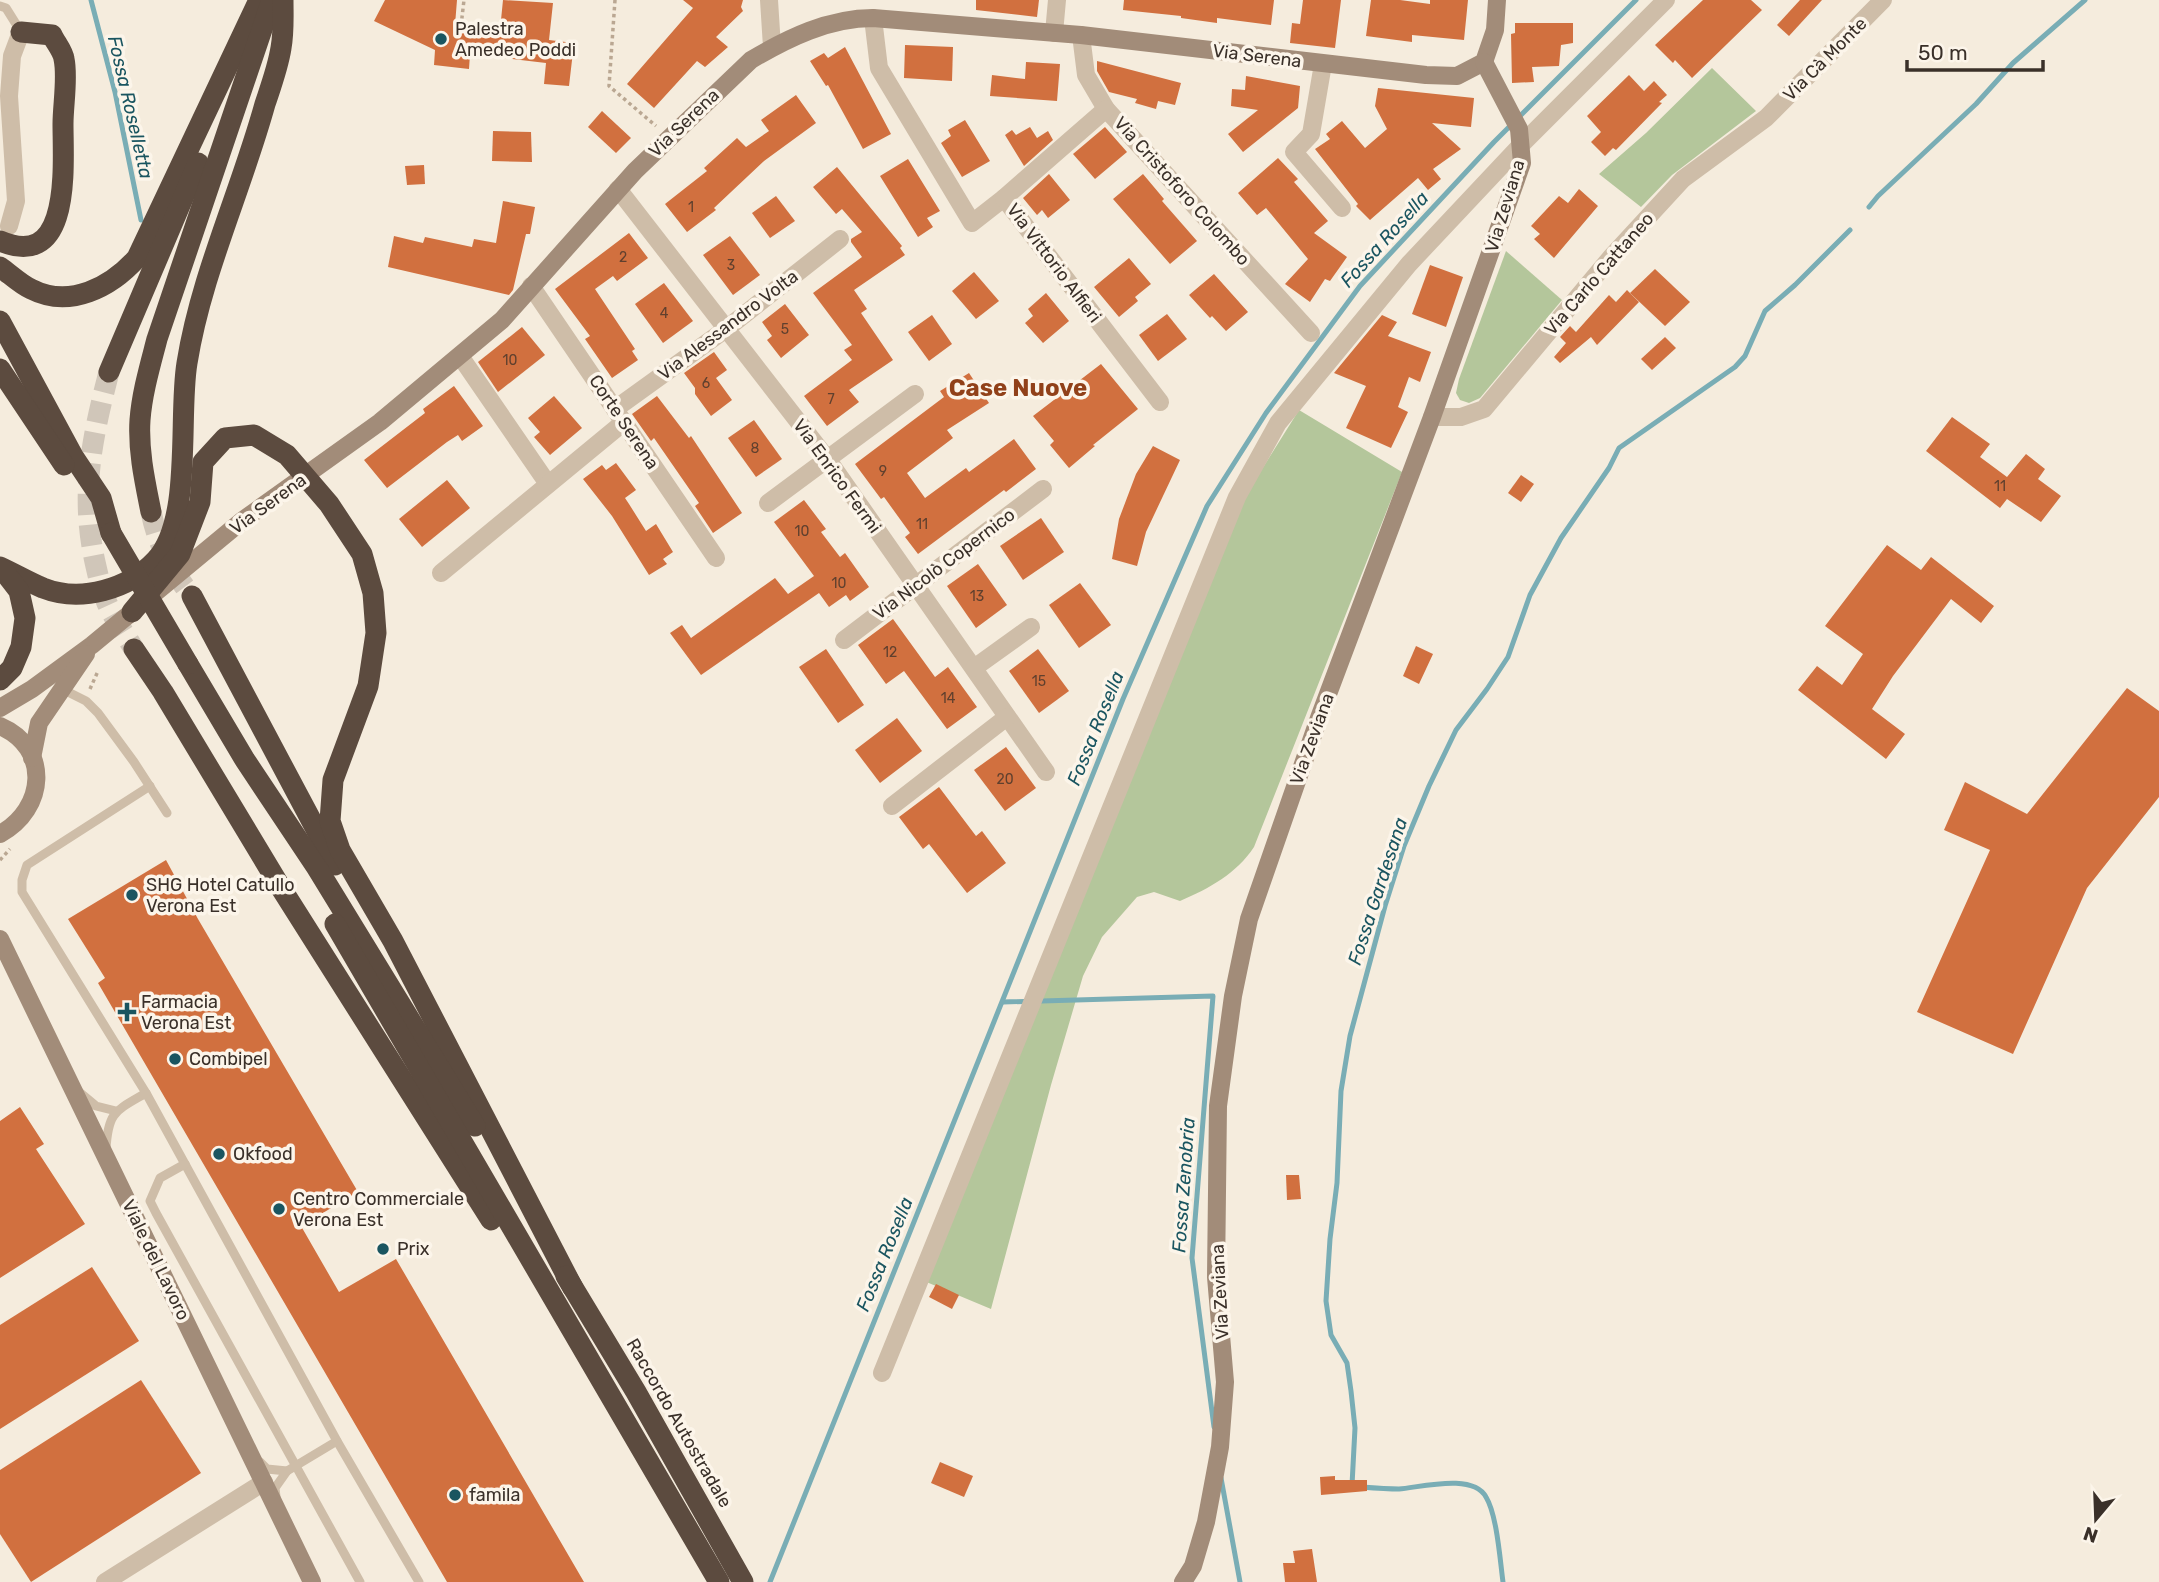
<svg xmlns="http://www.w3.org/2000/svg" width="2159" height="1582" viewBox="0 0 2159 1582" font-family="Rubik,sans-serif">
<rect width="100%" height="100%" fill="#f5ecdd"/>
<g fill="#b4c69b">
<polygon points="1712,68 1756,111 1672,175 1641,207 1599,174 1646,133"/>
<polygon points="1506,251 1562,300 1480,398 1469,403 1460,400 1456,393 1459,379"/>
<path d="M1299,410L1402,472L1254,847C1236,874 1210,888 1180,901L1154,892L1137,897L1102,937L1083,976L1051,1085L991,1309L924,1281L1247,493Z"/>
</g>
<g fill="none" stroke-linecap="round" stroke-linejoin="round">
<g stroke="#79adb5" stroke-width="5">
<polyline points="91,0 115,92 141,220"/>
<polyline points="1869,207 1878,196 1976,104 2013,63 2085,0"/>
<polyline points="1003,1002 1213,996 1192,1258 1214,1427"/>
<polyline points="1221,1478 1240,1582"/>
<polyline points="1352,1485 1355,1428 1351,1391 1347,1363 1331,1335 1326,1301 1330,1239 1337,1183 1341,1091 1350,1036 1385,906 1404,846 1429,786 1456,730 1487,689 1508,657 1530,595 1561,538 1609,468 1619,448 1735,367 1745,356 1765,311 1795,285 1850,230"/>
<path d="M1361,1487C1374,1488 1387,1489 1399,1489C1422,1487 1473,1473 1486,1497C1497,1515 1500,1560 1503,1582"/>
<polyline points="770,1582 1123,699 1207,506 1266,413 1360,286 1494,142 1636,0"/>
</g>
</g>
<g fill="#d1703f">
<polygon points="385,0 457,0 455,25 500,30 503,0 553,3 549,40 574,43 569,86 544,84 546,63 470,54 469,69 434,65 435,50 374,21"/>
<polygon points="683,0 743,0 741,7 743,11 716,37 728,47 705,67 697,61 654,108 627,84 693,8"/>
<polygon points="976,0 1039,0 1037,17 976,10"/>
<polygon points="1124,0 1274,0 1271,25 1217,18 1217,23 1181,18 1181,16 1123,10"/>
<polygon points="1303,0 1341,0 1335,48 1290,43 1292,23 1300,24"/>
<polygon points="1371,0 1400,0 1430,4 1430,0 1468,0 1464,40 1412,35 1412,42 1366,36"/>
<polygon points="1703,0 1751,0 1762,10 1692,78 1675,60 1673,63 1655,45"/>
<polygon points="1800,0 1822,0 1789,36 1777,25"/>
<polygon points="1515,23 1573,23 1573,43 1561,45 1559,66 1532,67 1534,82 1512,83 1511,34 1515,33"/>
<polygon points="905,45 953,47 952,81 904,78"/>
<polygon points="845,47 891,134 863,149 828,85 826,86 810,61 824,53 828,58"/>
<polygon points="1097,61 1181,83 1175,105 1158,101 1156,109 1135,103 1137,99 1109,92 1097,71"/>
<polygon points="1026,62 1060,64 1057,101 990,96 992,75 1025,79"/>
<polygon points="1629,75 1644,91 1654,81 1667,95 1659,102 1662,103 1616,150 1613,148 1605,156 1591,142 1601,132 1587,116"/>
<polygon points="1246,76 1300,86 1298,108 1243,152 1228,134 1258,110 1231,106 1232,89 1245,90"/>
<polygon points="1378,88 1474,98 1471,127 1432,123 1461,149 1433,169 1441,179 1428,190 1418,178 1370,220 1356,206 1358,204 1315,149 1330,139 1326,134 1342,121 1365,148 1387,129 1375,106"/>
<polygon points="796,95 816,123 764,161 714,208 716,210 687,232 665,204 707,171 704,168 737,138 746,147 769,131 761,120"/>
<polygon points="602,111 631,138 616,153 588,127"/>
<polygon points="965,120 990,161 962,177 941,143 951,136 948,130"/>
<polygon points="1030,127 1037,138 1048,131 1053,140 1024,166 1005,135 1012,130 1016,135"/>
<polygon points="1105,127 1127,152 1095,179 1073,154"/>
<polygon points="493,131 531,132 532,162 492,161"/>
<polygon points="1278,158 1298,179 1294,182 1328,221 1314,233 1347,257 1330,281 1325,279 1310,302 1285,284 1308,259 1266,208 1257,215 1238,193"/>
<polygon points="908,159 940,211 927,218 933,227 918,237 880,176"/>
<polygon points="424,165 425,184 407,185 405,166"/>
<polygon points="837,167 902,246 900,248 905,255 854,290 867,309 861,313 893,360 849,390 859,402 827,426 804,396 852,360 844,350 852,345 813,293 862,257 851,242 851,239 862,232 842,209 836,214 813,187"/>
<polygon points="1049,174 1070,200 1048,218 1042,210 1037,215 1023,198"/>
<polygon points="1143,174 1164,199 1162,201 1197,241 1170,264 1113,199"/>
<polygon points="1579,189 1598,206 1554,258 1534,239 1540,234 1531,226 1559,196 1568,203"/>
<polygon points="776,196 795,221 770,238 752,213"/>
<polygon points="503,201 535,207 530,234 526,234 513,290 509,295 388,267 394,236 423,243 425,237 472,247 474,239 496,243"/>
<polygon points="629,233 648,258 617,281 613,276 595,289 635,349 632,351 638,360 612,378 585,339 590,336 555,289"/>
<polygon points="730,236 760,275 733,295 703,255"/>
<polygon points="1129,258 1151,284 1135,297 1138,301 1119,317 1094,287"/>
<polygon points="1430,265 1463,277 1446,327 1412,314"/>
<polygon points="1655,269 1690,302 1665,326 1630,293"/>
<polygon points="974,272 999,301 976,319 952,291"/>
<polygon points="1214,274 1248,312 1226,331 1212,316 1210,318 1189,295"/>
<polygon points="664,283 693,321 663,343 635,304"/>
<polygon points="1627,290 1639,302 1597,345 1591,337 1560,363 1554,357 1566,343 1560,337 1570,326 1576,332 1609,295 1616,302"/>
<polygon points="1046,293 1069,321 1043,343 1025,323 1033,316 1028,309"/>
<polygon points="785,304 809,335 781,358 767,340 772,336 762,322"/>
<polygon points="1167,314 1187,339 1158,361 1139,335"/>
<polygon points="932,315 952,344 929,361 908,332"/>
<polygon points="1382,315 1397,322 1388,336 1431,352 1420,382 1409,377 1398,407 1408,412 1391,448 1346,428 1366,386 1334,373"/>
<polygon points="522,327 545,355 498,392 478,362"/>
<polygon points="1665,337 1676,348 1652,370 1641,359"/>
<polygon points="714,352 727,370 716,378 732,400 711,416 695,394 695,388 684,373"/>
<polygon points="1101,364 1138,409 1093,445 1095,446 1069,468 1050,445 1054,441 1033,416"/>
<polygon points="969,373 989,403 947,430 953,438 907,473 925,498 966,468 969,472 1014,439 1036,469 1006,492 1004,490 918,554 905,537 910,533 884,497 881,499 855,464 944,397 940,391"/>
<polygon points="454,386 483,426 462,441 458,435 447,442 387,488 364,460 425,413 423,409"/>
<polygon points="554,396 582,428 550,455 534,437 540,432 528,418"/>
<polygon points="657,396 689,438 691,436 742,513 713,533 695,506 699,503 654,438 651,441 632,414"/>
<polygon points="1952,417 1990,444 1980,457 2007,477 2026,454 2045,469 2038,479 2061,496 2041,522 2007,499 2000,508 1926,451"/>
<polygon points="754,420 782,459 756,477 728,438"/>
<polygon points="1153,446 1180,460 1146,532 1137,566 1112,559 1119,519 1136,474"/>
<polygon points="616,463 636,490 625,498 629,504 646,531 656,524 673,552 663,559 667,564 649,575 612,516 583,479 602,465 606,470"/>
<polygon points="1521,475 1534,484 1521,502 1508,493"/>
<polygon points="447,480 470,508 422,547 399,519"/>
<polygon points="804,500 826,529 821,532 840,557 845,553 869,587 850,601 846,595 829,607 819,593 701,675 670,633 682,625 691,638 775,578 788,594 814,576 774,522"/>
<polygon points="1041,518 1064,552 1023,580 1000,546"/>
<polygon points="1887,545 1921,570 1931,557 1994,606 1981,623 1951,599 1893,676 1872,709 1905,734 1886,759 1798,690 1817,666 1842,685 1863,654 1825,626"/>
<polygon points="978,564 1007,605 976,628 947,586"/>
<polygon points="1080,583 1111,625 1079,648 1049,605"/>
<polygon points="893,619 935,677 948,667 977,707 947,729 904,671 886,684 858,645"/>
<polygon points="1416,646 1433,654 1419,684 1403,676"/>
<polygon points="826,649 864,705 838,723 799,667"/>
<polygon points="1038,649 1069,691 1039,713 1009,671"/>
<polygon points="2127,688 2159,711 2159,797 2087,888 2013,1054 1917,1012 1990,850 1944,830 1965,782 2027,814"/>
<polygon points="897,718 922,751 880,783 855,750"/>
<polygon points="1006,747 1036,788 1005,811 974,770"/>
<polygon points="939,787 976,836 982,831 1006,863 967,893 929,844 923,849 899,817"/>
<polygon points="166,860 198,919 358,1192 301,1226 339,1292 396,1259 584,1582 447,1582 98,983 105,978 68,919"/>
<polygon points="20,1107 44,1144 36,1149 85,1224 0,1278 0,1121"/>
<polygon points="1286,1175 1299,1175 1301,1199 1287,1200"/>
<polygon points="92,1267 139,1341 0,1429 0,1325"/>
<polygon points="936,1284 959,1295 952,1309 929,1297"/>
<polygon points="141,1380 201,1473 31,1582 0,1534 0,1470"/>
<polygon points="940,1462 973,1476 964,1497 931,1483"/>
<polygon points="1335,1476 1335,1480 1367,1480 1367,1491 1321,1495 1320,1477"/>
<polygon points="1312,1549 1317,1582 1285,1582 1283,1563 1295,1563 1293,1551"/>
</g>
<g fill="none" stroke-linecap="round" stroke-linejoin="round">
<g stroke="#d0c6b9" stroke-width="21" stroke-dasharray="21 10" stroke-linecap="butt">
<path d="M109,372C92,438 80,493 95,562C98,575 101,590 107,603C114,619 125,634 134,649"/>
<path d="M151,512C158,545 171,571 192,596"/>
</g>
<g stroke="#baa792" stroke-width="3.5" stroke-dasharray="3.5 3.5" stroke-linecap="butt">
<polyline points="615,0 609,86 656,126"/>
<polyline points="461,26 464,0"/>
<polyline points="90,689 98,671"/>
<polyline points="0,860 10,849"/>
</g>
<g stroke="#cebda8" stroke-width="9">
<polyline points="0,6 6,8 21,32"/>
<polyline points="64,690 86,701 98,713 134,762 167,813"/>
<polyline points="150,786 27,865 22,880 22,892 146,1093 337,1441 419,1582"/>
<polyline points="78,1091 96,1106 116,1111"/>
<path d="M106,1149C108,1112 115,1111 146,1093"/>
<polyline points="185,1164 160,1178 150,1201 156,1213 360,1582"/>
<polyline points="260,1462 267,1469 287,1471"/>
<polyline points="276,1497 275,1488 287,1471 337,1441"/>
</g>
<g stroke="#cebda8" stroke-width="18">
<polyline points="769,0 772,47"/>
<polyline points="873,18 879,68 972,223 1004,198"/>
<polyline points="1054,33 1057,0"/>
<polyline points="1081,35 1086,75 1106,109 1311,333"/>
<polyline points="1323,64 1311,134 1294,152 1342,208"/>
<polyline points="1106,109 1004,198 1160,402"/>
<polyline points="618,189 828,460 1046,772"/>
<polyline points="9,226 16,201 9,96 12,56 21,32"/>
<polyline points="531,286 716,558"/>
<polyline points="460,356 548,484"/>
<polyline points="615,409 726,329 840,239"/>
<polyline points="1432,417 1461,417 1484,409 1612,256 1683,179 1766,118 1883,0"/>
<polyline points="768,503 915,394"/>
<polyline points="441,573 624,422"/>
<polyline points="844,640 1043,489"/>
<polyline points="974,668 1031,627"/>
<polyline points="892,806 1007,717"/>
<polyline points="882,1373 1237,497 1278,423 1409,264 1521,145 1666,0"/>
<polyline points="105,1582 264,1482"/>
</g>
<g stroke="#a28c79" stroke-width="18">
<path d="M0,708L32,689L92,645L243,520L380,422L502,320L635,171L751,60C788,38 829,18 873,18L1081,35L1426,75L1457,76L1484,62L1495,30L1497,0"/>
<path d="M0,726C51,748 46,809 0,834"/>
<polyline points="32,758 39,723 86,654"/>
<polyline points="0,939 312,1582"/>
<polyline points="1183,1582 1193,1566 1206,1522 1220,1447 1225,1382 1216,1277 1218,1106 1233,996 1249,919 1319,718 1432,417 1522,163 1519,129 1484,62"/>
</g>
<g stroke="#5c4b3f" stroke-width="21">
<path d="M0,241C72,272 63,166 63,124C63,105 68,77 64,59C63,51 55,42 52,35L21,32"/>
<path d="M0,267C10,274 20,284 31,289C70,309 111,287 137,258L259,0"/>
<polyline points="0,321 73,456 101,498 111,533"/>
<polyline points="0,369 64,465"/>
<polyline points="109,372 198,163"/>
<path d="M151,512C145,482 138,451 140,420C142,393 150,366 157,339L272,0"/>
<path d="M0,567C15,574 29,582 43,588C81,603 129,589 156,560C193,520 178,416 187,363C201,275 241,191 265,104C271,86 278,67 281,48C284,32 283,16 283,0"/>
<polyline points="192,596 335,865"/>
<polyline points="132,612 180,554 200,502 203,462 225,438 254,435 287,455 329,504 362,554 373,593 376,633 368,686 333,780 330,821 340,850 393,941 573,1288"/>
<polyline points="134,649 163,692 281,888 491,1220"/>
<polyline points="188,664 245,760 317,868 475,1126"/>
<polyline points="0,680 12,668 21,647 25,618 19,591 3,570"/>
<polyline points="335,924 719,1582"/>
<polyline points="566,1276 636,1392 743,1582"/>
</g>
<polyline stroke="#5c4b3f" stroke-width="21" points="111,533 188,664"/>
</g>
<g fill="#1a5560" stroke="#fcf5ea" stroke-width="2.5">
<circle cx="441" cy="39" r="7"/>
<circle cx="132" cy="895" r="7"/>
<path d="M123.5 1001.5h7v7h7v7h-7v7h-7v-7h-7v-7h7z"/>
<circle cx="175" cy="1059" r="7"/>
<circle cx="219" cy="1154" r="7"/>
<circle cx="279" cy="1209" r="7"/>
<circle cx="383" cy="1249" r="7"/>
<circle cx="455" cy="1495" r="7"/>
</g>
<g text-anchor="middle" stroke-width="7" stroke-linejoin="round" paint-order="stroke">
<g font-size="14" fill="#60402e">
<text x="691" y="212">1</text>
<text x="623" y="262">2</text>
<text x="731" y="270">3</text>
<text x="664" y="318">4</text>
<text x="785" y="334">5</text>
<text x="510" y="365">10</text>
<text x="706" y="388">6</text>
<text x="831" y="404">7</text>
<text x="755" y="453">8</text>
<text x="883" y="476">9</text>
<text x="2000" y="491">11</text>
<text x="922" y="529">11</text>
<text x="802" y="536">10</text>
<text x="839" y="588">10</text>
<text x="977" y="601">13</text>
<text x="890" y="657">12</text>
<text x="1039" y="686">15</text>
<text x="948" y="703">14</text>
<text x="1005" y="784">20</text>
</g>
<g font-size="18" fill="#3a3029" stroke="#fcf5ea" text-anchor="start">
<text x="455" y="35">Palestra<tspan x="455" dy="21">Amedeo Poddi</tspan></text>
<text x="146" y="891">SHG Hotel Catullo<tspan x="146" dy="21">Verona Est</tspan></text>
<text x="141" y="1008">Farmacia<tspan x="141" dy="21">Verona Est</tspan></text>
<text x="189" y="1065">Combipel</text>
<text x="233" y="1160">Okfood</text>
<text x="293" y="1205">Centro Commerciale<tspan x="293" dy="21">Verona Est</tspan></text>
<text x="397" y="1255">Prix</text>
<text x="469" y="1501">famila</text>
</g>
<g font-size="18" fill="#3a3029" stroke="#fcf5ea">
<text transform="translate(1257 56) rotate(7)" y="6">Via Serena</text>
<text transform="translate(1825 59) rotate(-45)" y="6">Via Cà Monte</text>
<text transform="translate(684 123) rotate(-44)" y="6">Via Serena</text>
<text transform="translate(1182 191) rotate(48)" y="6">Via Cristoforo Colombo</text>
<text transform="translate(1505 206) rotate(-73)" y="6">Via Zeviana</text>
<text transform="translate(1054 263) rotate(53)" y="6">Via Vittorio Alfieri</text>
<text transform="translate(1599 274) rotate(-49)" y="6">Via Carlo Cattaneo</text>
<text transform="translate(728 325) rotate(-37)" y="6">Via Alessandro Volta</text>
<text transform="translate(624 422) rotate(56)" y="6">Corte Serena</text>
<text transform="translate(837 476) rotate(54)" y="6">Via Enrico Fermi</text>
<text transform="translate(268 504) rotate(-36)" y="6">Via Serena</text>
<text transform="translate(944 564) rotate(-37)" y="6">Via Nicolò Copernico</text>
<text transform="translate(1312 739) rotate(-70)" y="6">Via Zeviana</text>
<text transform="translate(156 1260) rotate(64)" y="6">Viale del Lavoro</text>
<text transform="translate(1220 1292) rotate(-93)" y="6">Via Zeviana</text>
<text transform="translate(679 1423) rotate(60)" y="6">Raccordo Autostradale</text>
</g>
<g font-size="19" font-style="italic" fill="#1a5560" stroke="#fcf5ea">
<text transform="translate(131 107) rotate(77)" y="7">Fossa Roselletta</text>
<text transform="translate(1384 239) rotate(-48)" y="7">Fossa Rosella</text>
<text transform="translate(1095 728) rotate(-68)" y="7">Fossa Rosella</text>
<text transform="translate(1377 891) rotate(-72)" y="7">Fossa Gardesana</text>
<text transform="translate(1183 1185) rotate(-86)" y="7">Fossa Zenobria</text>
<text transform="translate(884 1254) rotate(-68)" y="7">Fossa Rosella</text>
</g>
<g font-size="24" font-weight="bold" fill="#91411a" stroke="#fcf5ea">
<text x="1018" y="396">Case Nuove</text>
</g>
</g>
<g transform="translate(2096 1519) rotate(199)" stroke="#fcf5ea" stroke-width="5" paint-order="stroke">
<path d="M0-5L12 26L0 18L-12 26Z" fill="#3a3029"/>
<text y="-10" font-size="19" font-weight="bold" text-anchor="middle" fill="#3a3029">N</text>
</g>
<path d="M1907 60v10h136v-10" fill="none" stroke="#3a3029" stroke-width="3.5"/>
<text x="1918" y="60" font-size="21" fill="#3a3029" stroke="#fcf5ea" stroke-width="5" paint-order="stroke">50 m</text>
</svg>
